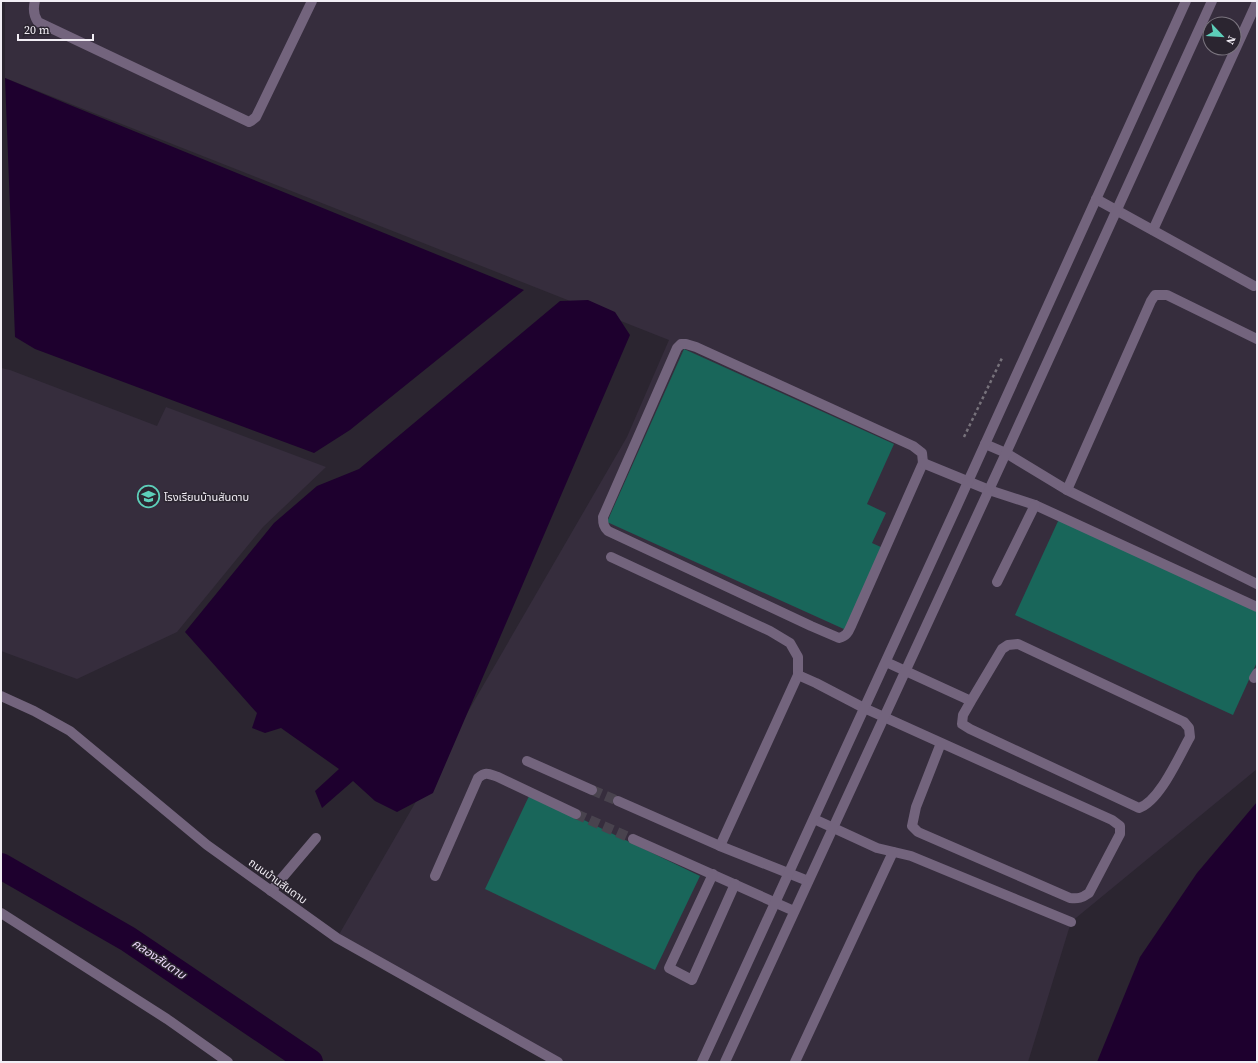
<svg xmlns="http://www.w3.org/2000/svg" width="1258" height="1063" viewBox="0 0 1258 1063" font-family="'Source Serif 4','Noto Sans Thai',serif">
<rect width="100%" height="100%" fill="#2b2530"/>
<g fill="#362d3d" fill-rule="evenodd">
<path d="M5,1H1257V769L1071,922L1028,1062H554L337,938L627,437L669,340L5,78ZM1210,24H1234V48H1210Z"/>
<polygon points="1,368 10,370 157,426 166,407 326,467 263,527 177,632 77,679 1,651"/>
</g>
<g fill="#1e002e">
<polygon points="5,78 70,105 524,290 350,430 314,453 35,349 15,337"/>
<polygon points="588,300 615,312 630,335 433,793 397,812 375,801 353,781 322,808 315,791 339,769 281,728 265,733 252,728 257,713 185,632 274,523 317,486 359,469 560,301"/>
<polygon points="1257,802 1257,1062 1097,1062 1140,957 1197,873"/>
</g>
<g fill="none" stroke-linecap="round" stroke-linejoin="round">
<polyline stroke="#1e002e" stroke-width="26" points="1,866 128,939 310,1062"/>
</g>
<g fill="#19665a">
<polygon points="684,349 894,444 867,504 886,513 872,543 883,548 846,630 607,522"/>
<polygon points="1059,519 1257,610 1257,662 1233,715 1015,615"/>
<polygon points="530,794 700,876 655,970 485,889"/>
</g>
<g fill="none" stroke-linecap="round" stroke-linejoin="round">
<g stroke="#49434e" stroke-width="10" stroke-dasharray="10 5" stroke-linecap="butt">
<polyline points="592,790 618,801"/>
<polyline points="576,814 633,839"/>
</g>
<polyline stroke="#77727b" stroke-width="2.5" stroke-dasharray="3 3" stroke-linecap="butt" points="964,437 1003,356"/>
<g stroke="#73647d" stroke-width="10">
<path d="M35,1C33,8 34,16 38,22L249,122L251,121L256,117L312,1"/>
<polyline points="1096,199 1254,286"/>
<polyline points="1153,230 1257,2"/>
<path d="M681,344H686L696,347L913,446L922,453L923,463L851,626C848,633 846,636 839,638L811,626L608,531C604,527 603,524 603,517L677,348Z"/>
<polyline points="985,444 1006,453 1067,490 1257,584"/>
<polyline points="923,463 989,490 1035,505 1257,607"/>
<polyline points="1067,490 1151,301 1155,295 1167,295 1257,339"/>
<polyline points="611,557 770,631 790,643 798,657 798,675 720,846"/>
<polyline points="997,582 1035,505"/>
<path d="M886,662L971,701L1002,649L1008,645L1018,644L1184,722L1189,728L1190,737C1179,756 1160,801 1139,808L970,729L962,724L963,715L971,701"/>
<path d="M798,675L816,683L864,708L1112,820L1120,826V834L1089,893C1082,898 1078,899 1070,898L918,832L912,826L916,807L941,743"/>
<polyline points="1254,678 1257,673"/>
<polyline points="1,696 34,711 70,731 207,845 337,938 558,1062"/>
<polyline points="527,761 592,790"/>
<polyline points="618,801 720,846 808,881"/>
<polyline points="814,819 877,848 911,856 1071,922"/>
<polyline points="633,839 794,911"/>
<polyline points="713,874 669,968 692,980 735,884"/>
<path d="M435,876L478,778C486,771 489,774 498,777L576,814"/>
<polyline points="271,891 316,838"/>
<polyline points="1,913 167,1019 228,1062"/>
<polyline points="702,1062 956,508 1186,1"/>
<polyline points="725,1062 1006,453 1212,1"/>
<polyline points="795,1062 893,852"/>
</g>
</g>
<defs>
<symbol id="school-ring" viewBox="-11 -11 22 22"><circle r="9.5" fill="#2b2530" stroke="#5dceb9" stroke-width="1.5"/><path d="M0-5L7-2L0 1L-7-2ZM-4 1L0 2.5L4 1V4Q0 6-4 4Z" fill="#5dceb9"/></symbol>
</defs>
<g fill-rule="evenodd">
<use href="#school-ring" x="136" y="484" width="25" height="25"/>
</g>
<g text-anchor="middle" stroke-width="3" stroke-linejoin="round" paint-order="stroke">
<g font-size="11" fill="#f2eef5" stroke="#2b2530" text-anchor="start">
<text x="164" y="501">โรงเรียนบ้านสันดาบ</text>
</g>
<g font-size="11" fill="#f2eef5" stroke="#2b2530">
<text transform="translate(278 881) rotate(36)" y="4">ถนนบ้านสันดาบ</text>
</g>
<g font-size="12" font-style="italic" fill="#ecd8fa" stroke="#2b2530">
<text transform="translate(159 959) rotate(34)" y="4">คลองสันดาบ</text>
</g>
</g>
<rect width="1258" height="1063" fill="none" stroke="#f2eef5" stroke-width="4"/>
<g transform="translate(1222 36) rotate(115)"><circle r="19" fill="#2b2530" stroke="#7b757f"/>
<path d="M0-3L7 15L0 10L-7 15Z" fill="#5dceb9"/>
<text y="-6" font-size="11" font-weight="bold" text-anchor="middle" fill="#f2eef5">N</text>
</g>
<path d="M18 34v6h75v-6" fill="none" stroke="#f2eef5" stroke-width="2"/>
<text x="24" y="34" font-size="12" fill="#f2eef5" stroke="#2b2530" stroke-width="3" paint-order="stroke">20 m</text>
</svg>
